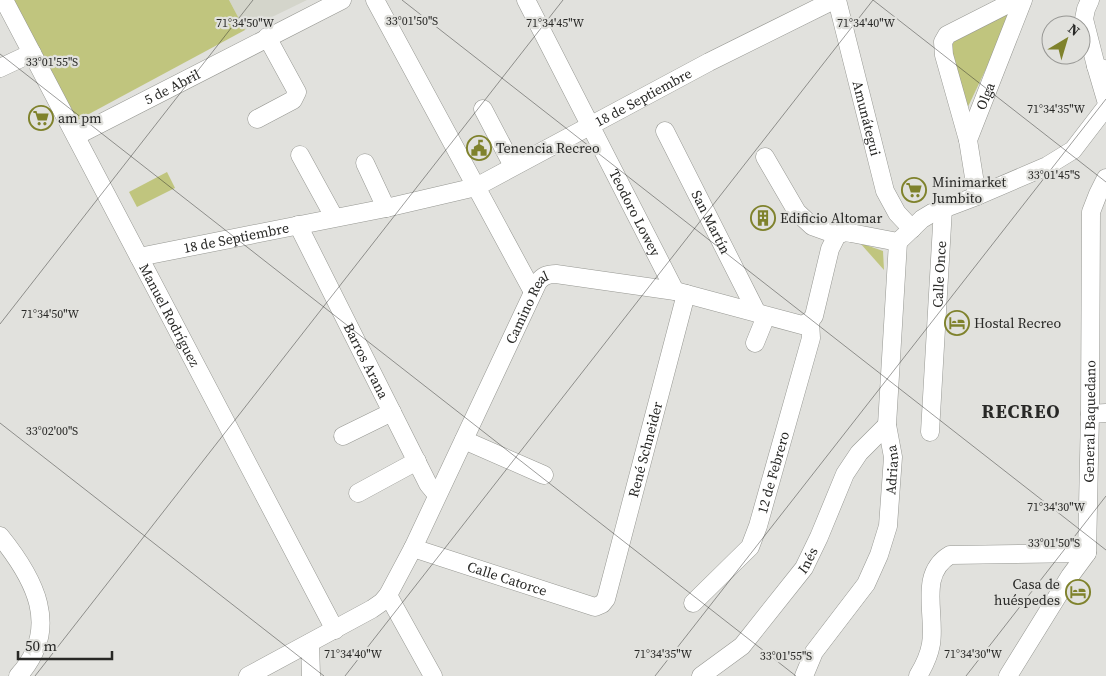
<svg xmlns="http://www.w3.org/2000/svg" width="1106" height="676" viewBox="0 0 1106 676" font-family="'Source Serif 4',serif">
<rect width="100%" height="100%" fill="#e1e1dd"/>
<polygon fill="#d4d5cb" points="229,0 307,0 245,30"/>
<g fill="#c0c57e">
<polygon points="13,0 229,0 245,30 76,121"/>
<polygon points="1010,7 1012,14 966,111 952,58 952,45 958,36"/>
<polygon points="167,172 175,188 137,207 129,192"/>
<polygon points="860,243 883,251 884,270"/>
</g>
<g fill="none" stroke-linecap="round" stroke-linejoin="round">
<defs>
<g id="minor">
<path id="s1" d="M4,0L335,630"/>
<polyline points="375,0 533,292"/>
<path id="s2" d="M526,0L675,291"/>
<path id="s3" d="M837,0L885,191L897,213L912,229"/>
<polyline points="1090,0 1086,9 1084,19 1096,66 1106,70"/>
<polyline points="1096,66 1106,100"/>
<polyline points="0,68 32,53"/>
<polyline points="483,109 513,166"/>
<polyline points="257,119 293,100 297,92 267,37"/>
<path id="s4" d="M665,131L757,313"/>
<path id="s5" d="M76,136L342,0"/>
<polyline points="968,140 944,55 943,42 947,35 1016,0"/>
<polyline points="300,155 334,217"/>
<polyline points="765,157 797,212 812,226 837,235"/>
<polyline points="365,163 386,208"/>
<path id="s6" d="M977,196L968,140L1023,0"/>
<path id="s7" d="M298,225L428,484L437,495"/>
<path id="s8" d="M139,257L386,208L476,187L709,62L834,0"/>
<polyline points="755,343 766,316"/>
<polyline points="1090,414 1106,413"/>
<path id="s9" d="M930,432L943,208"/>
<polyline points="343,436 392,412"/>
<polyline points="464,440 544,475"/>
<polyline points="358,493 417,461"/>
<path d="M0,536C34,578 62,628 18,676"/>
<path id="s10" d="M413,548L595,607L602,604L606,599L686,294"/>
<polyline points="388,595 433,676"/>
<path id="s11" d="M693,603L750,547L758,526L811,338L810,321"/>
<polyline points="310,643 311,676"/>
<path id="s12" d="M248,676L372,609L382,602L388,595L413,548L538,282C543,276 547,274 556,274L675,291L802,325L810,321L814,316L830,249L837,235L845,232L851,233L898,242L922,219L932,213L977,196L1047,166L1073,150L1106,107"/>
<path id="s13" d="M701,676L742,646L804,568L819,537L845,474L859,453L887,425"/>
<path id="s14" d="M804,676L814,652L866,584L879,555L888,526L893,457L887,425L898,242"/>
<path d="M918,676C924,666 929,656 931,644C936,614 918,574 950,555L1087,553"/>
<path id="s15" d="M1008,676L1070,576L1087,553L1090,414L1091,212L1098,194L1106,178"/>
</g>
</defs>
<use href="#minor" stroke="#969792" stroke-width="19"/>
<use href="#minor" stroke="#fff" stroke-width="18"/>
</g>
<path fill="none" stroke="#282826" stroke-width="1" stroke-opacity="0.45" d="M402,0L1106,550M873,0L1106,182M0,54L796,676M0,324L253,0M0,423L324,676M35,676L563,0M345,676L873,0M655,676L1106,99M966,676L1106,496"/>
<defs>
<symbol id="supermarket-ring" viewBox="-11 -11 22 22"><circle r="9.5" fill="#e1e1dd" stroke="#7f822c" stroke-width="1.5"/><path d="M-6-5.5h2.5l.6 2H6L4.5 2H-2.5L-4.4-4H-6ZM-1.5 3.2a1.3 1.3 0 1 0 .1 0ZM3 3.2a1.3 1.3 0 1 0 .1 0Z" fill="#7f822c"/></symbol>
<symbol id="civic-ring" viewBox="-11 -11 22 22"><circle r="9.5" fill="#e1e1dd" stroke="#7f822c" stroke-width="1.5"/><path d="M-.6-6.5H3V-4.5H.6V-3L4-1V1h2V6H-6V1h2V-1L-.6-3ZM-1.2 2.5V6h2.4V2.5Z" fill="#7f822c"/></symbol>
<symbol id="building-ring" viewBox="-11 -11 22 22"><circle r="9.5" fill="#e1e1dd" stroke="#7f822c" stroke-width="1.5"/><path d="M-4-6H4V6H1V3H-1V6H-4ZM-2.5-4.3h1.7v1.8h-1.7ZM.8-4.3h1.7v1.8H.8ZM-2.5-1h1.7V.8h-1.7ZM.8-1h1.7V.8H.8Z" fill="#7f822c"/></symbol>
<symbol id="hotel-ring" viewBox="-11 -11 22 22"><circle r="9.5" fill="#e1e1dd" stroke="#7f822c" stroke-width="1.5"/><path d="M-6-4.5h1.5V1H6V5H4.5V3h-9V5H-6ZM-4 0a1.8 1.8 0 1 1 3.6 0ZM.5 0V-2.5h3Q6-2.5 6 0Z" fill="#7f822c"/></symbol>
</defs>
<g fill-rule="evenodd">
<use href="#supermarket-ring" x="27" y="104" width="28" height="28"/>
<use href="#civic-ring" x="465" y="134" width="28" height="28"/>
<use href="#supermarket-ring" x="900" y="176" width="28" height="28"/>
<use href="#building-ring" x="749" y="204" width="28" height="28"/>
<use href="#hotel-ring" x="943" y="309" width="28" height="28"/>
<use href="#hotel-ring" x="1064" y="578" width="28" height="28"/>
</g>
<g text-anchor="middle" stroke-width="4.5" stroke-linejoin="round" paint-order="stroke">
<g font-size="14" fill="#282826" stroke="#e1e1dd">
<text dy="5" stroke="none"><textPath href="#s5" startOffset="108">5 de Abril</textPath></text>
<text dy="5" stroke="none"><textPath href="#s6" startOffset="104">Olga</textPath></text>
<text dy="5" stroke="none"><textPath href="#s8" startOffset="534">18 de Septiembre</textPath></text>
<text dy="5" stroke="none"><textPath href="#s3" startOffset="122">Amunátegui</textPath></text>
<text dy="5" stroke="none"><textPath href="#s2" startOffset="239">Teodoro Lowey</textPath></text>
<text dy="5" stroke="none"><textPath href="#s4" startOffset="102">San Martín</textPath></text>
<text dy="5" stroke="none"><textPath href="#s8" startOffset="99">18 de Septiembre</textPath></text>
<text dy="5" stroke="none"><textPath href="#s9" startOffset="158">Calle Once</textPath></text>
<text dy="5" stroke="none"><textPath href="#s12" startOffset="482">Camino Real</textPath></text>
<text dy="5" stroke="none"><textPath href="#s1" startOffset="356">Manuel Rodríguez</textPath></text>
<text dy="5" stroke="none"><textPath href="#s7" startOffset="152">Barros Arana</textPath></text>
<text dy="5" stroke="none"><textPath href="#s15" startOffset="278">General Baquedano</textPath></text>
<text dy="5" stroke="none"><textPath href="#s10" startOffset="360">René Schneider</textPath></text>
<text dy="5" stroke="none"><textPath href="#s14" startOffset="230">Adriana</textPath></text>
<text dy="5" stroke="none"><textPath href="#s11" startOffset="158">12 de Febrero</textPath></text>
<text dy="5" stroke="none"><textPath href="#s13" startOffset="159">Inés</textPath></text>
<text dy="5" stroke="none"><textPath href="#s10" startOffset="99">Calle Catorce</textPath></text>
</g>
<g font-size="14" fill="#282826" stroke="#e1e1dd" text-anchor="start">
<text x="58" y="123">am pm</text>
<text x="496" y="153">Tenencia Recreo</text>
<text x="932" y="187">Minimarket<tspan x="932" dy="16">Jumbito</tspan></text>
<text x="780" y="223">Edificio Altomar</text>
<text x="974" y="328">Hostal Recreo</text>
<text x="1060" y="589" text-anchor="end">Casa de<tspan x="1060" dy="16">huéspedes</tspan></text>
</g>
<g font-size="19" font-weight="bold" letter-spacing="1" fill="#282826" stroke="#e1e1dd">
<text x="1021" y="418">RECREO</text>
</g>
</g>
<g font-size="12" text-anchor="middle" fill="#282826" stroke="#e1e1dd" stroke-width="4.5" stroke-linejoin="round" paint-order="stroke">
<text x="412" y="25">33°01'50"S</text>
<text x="245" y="27">71°34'50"W</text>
<text x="555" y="27">71°34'45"W</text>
<text x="866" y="27">71°34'40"W</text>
<text x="52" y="66">33°01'55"S</text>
<text x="1056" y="113">71°34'35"W</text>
<text x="1054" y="179">33°01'45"S</text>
<text x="50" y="318">71°34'50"W</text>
<text x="52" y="435">33°02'00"S</text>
<text x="1056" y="511">71°34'30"W</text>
<text x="1054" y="547">33°01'50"S</text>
<text x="353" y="658">71°34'40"W</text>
<text x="663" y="658">71°34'35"W</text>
<text x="973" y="658">71°34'30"W</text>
<text x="786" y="660">33°01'55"S</text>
</g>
<g transform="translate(1066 40) rotate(38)"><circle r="24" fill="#e1e1dd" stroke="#979794"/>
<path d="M0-4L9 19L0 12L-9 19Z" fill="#7f822c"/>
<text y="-8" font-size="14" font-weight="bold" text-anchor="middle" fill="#282826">N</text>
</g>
<path d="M18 651v8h94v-8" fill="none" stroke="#282826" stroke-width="2.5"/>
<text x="25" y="651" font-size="15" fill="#282826" stroke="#e1e1dd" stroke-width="4" paint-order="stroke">50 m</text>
</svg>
